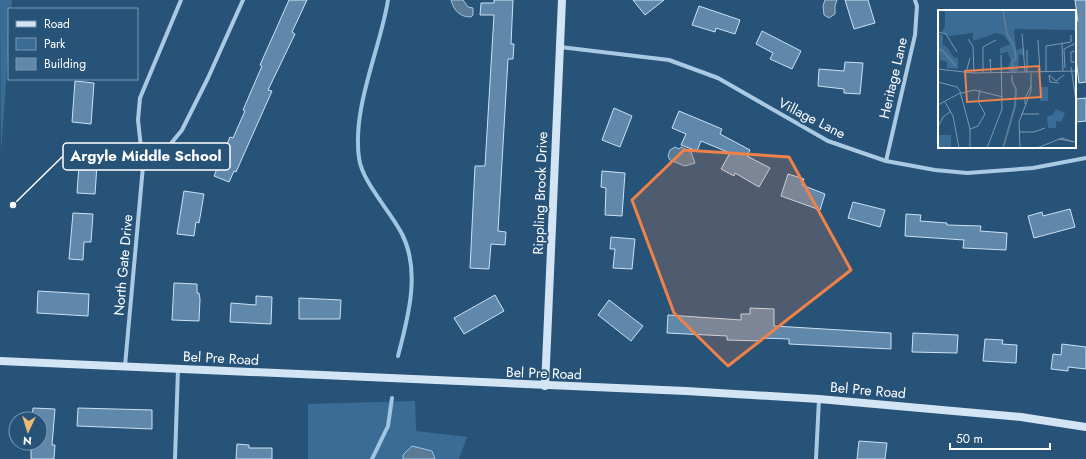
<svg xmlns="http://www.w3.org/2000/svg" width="1086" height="459" viewBox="0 0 1086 459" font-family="Jost,sans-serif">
<rect width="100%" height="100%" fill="#275379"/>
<g fill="#3b6c96">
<polygon points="0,0 12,0 11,9 9,9 9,42 1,152"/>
<polygon points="415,401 416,431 467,437 459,459 308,459 308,404"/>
</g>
<g fill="#5a7a95" stroke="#9fc5e3">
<path d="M451,0H463L468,7L473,8V15L471,17C460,17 454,11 451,0Z"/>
<polygon points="825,0 837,0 835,6 835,14 829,18 824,15 823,6"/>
<polygon points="675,147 679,149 681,147 691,152 695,163 685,166 670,160 668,156 670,150"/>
<polygon points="412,446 432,451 435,459 403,459 403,455"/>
</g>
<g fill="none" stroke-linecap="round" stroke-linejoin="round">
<g stroke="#9fc5e3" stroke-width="4">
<path d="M388,0C380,50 352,107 359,158C362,182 391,212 402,234C421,271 408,318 398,356"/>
<polyline points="372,459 388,426 392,398"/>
</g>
</g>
<g fill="#6088ab" stroke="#cce1f3">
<polygon points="289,0 307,0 292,32 295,34 268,90 272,91 236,172 234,171 229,182 214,176 230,137 233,138 245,111 243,110 262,66 260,65"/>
<polygon points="494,0 513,0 511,44 514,44 513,59 508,59 498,231 506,232 505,245 491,244 489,269 470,268 475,166 485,166 494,15 480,15 481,3 494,3"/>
<polygon points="633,0 664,0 645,15"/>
<polygon points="845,0 868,0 875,23 854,29"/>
<polygon points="1075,0 1086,0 1086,82 1079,83 1075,51 1075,22 1078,21"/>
<polygon points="699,6 740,20 735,34 716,28 715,32 692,25"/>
<polygon points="762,31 801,51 792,69 770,59 773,53 756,44"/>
<polygon points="845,62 863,63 860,94 844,93 844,89 818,86 819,69 844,71"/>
<polygon points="75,81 94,83 91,124 72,122"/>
<polygon points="1086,98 1086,121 1076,122 1075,99"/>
<polygon points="614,108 632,116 620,147 602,140"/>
<polygon points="679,111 722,129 720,134 750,150 747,156 770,168 759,187 735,173 734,176 721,169 730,153 701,141 697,151 681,145 686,134 672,128"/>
<polygon points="80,150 98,151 95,194 77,193"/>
<polygon points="602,171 625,173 622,216 605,215 606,188 601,187"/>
<polygon points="788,174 804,179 802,185 825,194 820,210 781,196"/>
<polygon points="184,191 204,194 199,223 196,222 194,236 177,234"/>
<polygon points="853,202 885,210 880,227 848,218"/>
<polygon points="1070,209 1075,227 1034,238 1028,216 1042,212 1043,216"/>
<polygon points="73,213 93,214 91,242 84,242 83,260 69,259"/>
<polygon points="906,214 921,215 920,221 947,223 947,225 981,226 980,231 1007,233 1006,250 963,248 964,240 905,236"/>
<polygon points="611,237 635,239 632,269 613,268 615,249 610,249"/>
<polygon points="174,283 197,284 197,293 199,293 200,299 199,321 172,320"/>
<polygon points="38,291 89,294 88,316 37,313"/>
<polygon points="495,295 504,311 464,334 454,318"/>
<polygon points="256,296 272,297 271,324 230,322 231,303 256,305"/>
<polygon points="299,298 341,300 340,319 299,319"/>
<polygon points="609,300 643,326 631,341 598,315"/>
<polygon points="750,308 774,309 774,326 891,333 891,349 789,344 789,339 762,338 762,341 727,340 727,336 667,333 668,315 741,320 741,314 750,314"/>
<polygon points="913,333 958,335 957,353 912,352"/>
<polygon points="985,339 1003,340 1002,344 1017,345 1016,363 983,361"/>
<polygon points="1062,344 1086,347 1086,369 1068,367 1068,371 1051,369 1053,354 1061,355"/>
<polygon points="33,408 55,409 52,445 55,445 54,459 31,459 31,443 40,443 40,419 32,419"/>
<polygon points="78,408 152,410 152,429 77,426"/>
<polygon points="859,441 887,443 885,459 857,459"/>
<polygon points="237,444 249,445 249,448 272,448 272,459 236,459"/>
</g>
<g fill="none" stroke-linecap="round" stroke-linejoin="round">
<g stroke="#aac9e3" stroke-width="4">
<polyline points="560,47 669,60 718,78 828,141 886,161 935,170 967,173 1033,168 1086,158"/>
<polyline points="886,161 915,35 917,6 915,0"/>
<polyline points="143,166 164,152 182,130 208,78 243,0"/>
<polyline points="125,366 143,166 138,120 140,98 181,0"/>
<polyline points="175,459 178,369"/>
<polyline points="816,459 819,399"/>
</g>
<g stroke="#d3e4f4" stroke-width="8">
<polyline points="0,361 686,391 819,399 1021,417 1086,427"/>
<polyline points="545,386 562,0"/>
</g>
</g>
<path fill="#ee8249" fill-opacity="0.2" stroke="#ee8249" stroke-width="3" stroke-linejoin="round" d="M684,150L789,157L851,270L728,366L674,313L632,200Z"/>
<g text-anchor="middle" stroke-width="4" stroke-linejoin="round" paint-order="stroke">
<g font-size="14" fill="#fff" stroke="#275379">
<text transform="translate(893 78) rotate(-77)" y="5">Heritage Lane</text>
<text transform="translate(812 118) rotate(27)" y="5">Village Lane</text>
<text transform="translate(540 193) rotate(-88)" y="5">Rippling Brook Drive</text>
<text transform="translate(123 265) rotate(-85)" y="5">North Gate Drive</text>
<text transform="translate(221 358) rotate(3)" y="5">Bel Pre Road</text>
<text transform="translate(544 373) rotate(2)" y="5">Bel Pre Road</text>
<text transform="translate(868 390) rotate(5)" y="5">Bel Pre Road</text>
</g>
</g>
<g transform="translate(938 10)">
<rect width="138" height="138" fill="#275379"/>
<path d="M7,0H138V20L76,19L78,40L86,38L87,46L81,44L80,61L73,62L69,59L73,51L70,42L62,44V38L72,34L66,25L58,23L35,31V23L11,26L4,22L7,16ZM0,24L5,25V35L9,37L16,48H20V59L9,58V52L2,50ZM102,77H110V91H102ZM118,99L127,103L123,112L118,111V118H110L109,106L115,105ZM0,125H13V138H0Z" fill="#3b6c96"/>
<path fill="none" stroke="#5a7a95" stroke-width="2" d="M65,0L69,24L76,36L78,48L74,52L75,61M0,39L5,41L18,56M65,138L77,96L78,79L74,71V65"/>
<path fill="none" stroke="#7d98af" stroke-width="1" d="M0,22L8,24L19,42M84,24L87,62M30,29L35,36L36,63M100,30L102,62M124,34L125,61M89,40V62M138,41L133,42V52H138M53,52L52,49L53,63M133,57L138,91M127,58L126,39L138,33M0,59L35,63L138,61M108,62V36L133,32V25M28,63L32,48M45,63V37L58,30M111,65L118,71L126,65M111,65L112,72L121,73M0,72L19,77L22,81L32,119V138M7,92L15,106L21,138M87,94V88L93,76M0,95L20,84L36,80L65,87M83,104H101M1,115L5,107L13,101M32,119L40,116L47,104L40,91L42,80M81,122H96L107,118M121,129L138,132M49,138L64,99L63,45M82,138L81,112L93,81V63M99,138L124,128L135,132"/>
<path fill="#ee8249" fill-opacity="0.15" stroke="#ee8249" stroke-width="2" d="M101,56L103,87L29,92L27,61Z"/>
<rect width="138" height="138" fill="none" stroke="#fff" stroke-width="2"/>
</g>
<path fill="none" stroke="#fff" stroke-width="1.5" d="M13 205L63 156"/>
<circle fill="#fff" stroke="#275379" stroke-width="1.5" cx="13" cy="205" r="4"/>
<rect fill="#275379" stroke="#fff" stroke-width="1.5" x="63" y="143" width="167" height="27" rx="4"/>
<g font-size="15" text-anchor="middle" font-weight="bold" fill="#fff">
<text x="146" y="161">Argyle Middle School</text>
</g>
<rect x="8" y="8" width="130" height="72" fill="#275379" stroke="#7d98af"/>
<rect x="16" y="21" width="20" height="6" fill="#d3e4f4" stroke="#7d98af"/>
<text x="44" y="28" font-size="12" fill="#ffffff">Road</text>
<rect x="16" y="38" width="20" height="12" fill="#3b6c96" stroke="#7d98af"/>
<text x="44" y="48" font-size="12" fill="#ffffff">Park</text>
<rect x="16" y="58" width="20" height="12" fill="#6088ab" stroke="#7d98af"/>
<text x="44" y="68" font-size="12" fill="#ffffff">Building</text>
<g transform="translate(28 431) rotate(184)"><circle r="19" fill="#275379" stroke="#7d98af"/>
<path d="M0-3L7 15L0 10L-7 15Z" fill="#ebbc70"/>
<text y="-6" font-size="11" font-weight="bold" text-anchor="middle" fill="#ffffff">N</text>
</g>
<path d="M950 443v6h100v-6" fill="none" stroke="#ffffff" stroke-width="2"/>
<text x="956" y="443" font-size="12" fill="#ffffff" stroke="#275379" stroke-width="3" paint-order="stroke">50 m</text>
</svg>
